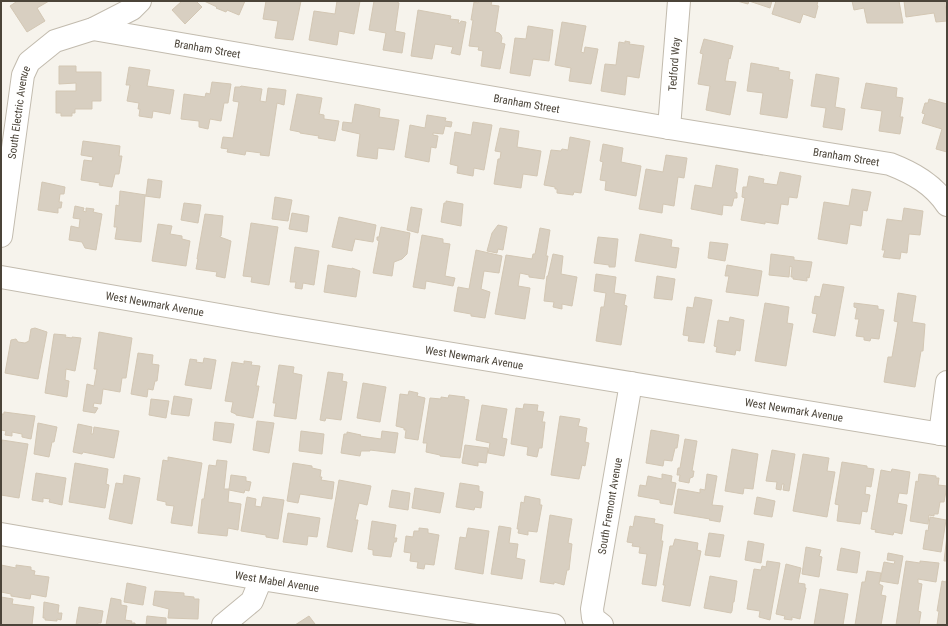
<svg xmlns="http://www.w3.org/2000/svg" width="948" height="626" viewBox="0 0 948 626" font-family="'Roboto Condensed',sans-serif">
<rect width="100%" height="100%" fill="#f6f3ec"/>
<g fill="#d8cfc1" stroke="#d3c7b4">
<polygon points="16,1 49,1 37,8 45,21 27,32 10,6 16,2"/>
<polygon points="182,1 196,1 202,7 185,24 172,10"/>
<polygon points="204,1 245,1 239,15 227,10 226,12 216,8 217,7"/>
<polygon points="266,1 301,1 293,40 275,38 278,21 263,19"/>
<polygon points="337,1 360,1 354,34 339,31 337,45 309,40 314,11 335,14"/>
<polygon points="374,1 397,1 397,2 399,3 395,31 405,33 402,53 383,50 386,33 369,30"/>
<polygon points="478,1 492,1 491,5 499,6 495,32 499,33 501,35 502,38 501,43 505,44 500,69 481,66 483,51 478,50 479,47 469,46 473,20 471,20 474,2 478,3"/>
<polygon points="737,1 772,1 770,8 749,1 748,4"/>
<polygon points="776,1 818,1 817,5 818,6 815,18 803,14 800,23 772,14"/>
<polygon points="852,1 899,1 903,23 867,23 864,8 854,10"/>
<polygon points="904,1 947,1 947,2 945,3 947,21 936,22 934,13 906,17"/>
<polygon points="418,10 451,16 450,19 459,20 458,23 460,23 461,21 466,22 460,55 451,53 453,47 435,44 432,59 411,56"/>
<polygon points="562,22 586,26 581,52 584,53 585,47 598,49 591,84 569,81 571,68 555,65"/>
<polygon points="528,26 553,30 549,61 533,59 530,76 510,73 515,38 526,39"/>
<polygon points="704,39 733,46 730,59 729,58 725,81 736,82 730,115 706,110 710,86 698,84 703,54 700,53"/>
<polygon points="625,41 630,42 629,44 644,46 639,78 627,76 625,95 601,91 605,64 616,65 619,42 625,43"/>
<polygon points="751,63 779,68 778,70 790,72 789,79 793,80 787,118 760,114 763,93 747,91"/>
<polygon points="59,66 76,66 76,72 101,72 101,101 92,101 92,109 75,109 75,113 72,113 72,116 61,116 61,113 56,113 56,91 76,91 76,83 59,84"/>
<polygon points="129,67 150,70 147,86 174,90 170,114 153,111 152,118 139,116 140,109 138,109 139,103 127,101 130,85 126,85"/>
<polygon points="816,74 839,78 835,107 845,109 842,130 823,127 826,108 811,106"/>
<polygon points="212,82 231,84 228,103 224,103 221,121 210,119 208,129 199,127 199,121 181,119 184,94 205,97 206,93 210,94"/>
<polygon points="866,83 897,88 896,97 903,98 900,117 903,117 900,134 879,131 882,111 861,108"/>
<polygon points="241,86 262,89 260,101 266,102 268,88 286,90 284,105 277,103 269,156 260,155 261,153 246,151 245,155 227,152 228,149 221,148 223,137 233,138 239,102 233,101 235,87 240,87"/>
<polygon points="297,94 322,98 319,114 324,115 324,119 339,121 335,141 318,138 319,136 300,133 300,132 290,130"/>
<polygon points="929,99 947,104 947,152 936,149 942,129 922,123 925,114 922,113 925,103 928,103"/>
<polygon points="355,104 380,109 379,117 399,120 394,150 378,148 377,159 357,156 360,134 342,130 343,122 352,123"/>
<polygon points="427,115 446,118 445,121 452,122 451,127 445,126 443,134 433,133 433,135 438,136 436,148 431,147 429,162 405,157 410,125 425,128"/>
<polygon points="473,122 492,125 484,170 474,168 473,176 457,173 458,166 450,164 455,132 471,135"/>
<polygon points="500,128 519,131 517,147 541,151 537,176 523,174 521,188 494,184 498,159 500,159 501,152 495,151"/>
<polygon points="570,137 590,141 581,193 574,192 573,195 557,193 557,189 555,189 555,187 544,185 551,150 561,151 562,149 568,150"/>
<polygon points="83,141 120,146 119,156 122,156 119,174 115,174 112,187 99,185 100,183 81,180 84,160 92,161 93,157 81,155"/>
<polygon points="603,144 623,148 621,162 641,166 636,196 605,190 606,181 600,180 603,162 600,161"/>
<polygon points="666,155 687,158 684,178 678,177 674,206 663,204 662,213 639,209 646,169 663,172"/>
<polygon points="716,165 738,169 735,192 737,193 737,198 734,198 732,206 723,205 722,215 691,209 695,185 712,188"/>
<polygon points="780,172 801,176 797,198 789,197 788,205 781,204 778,224 765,222 765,224 741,220 745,198 742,197 743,187 747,187 749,176 764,179 763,183 777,185"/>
<polygon points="148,179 162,181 160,198 145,196 141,242 115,239 117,227 114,227 116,205 119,206 120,191 146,195"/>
<polygon points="42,182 65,187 64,194 60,194 59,202 62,202 61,208 58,208 58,213 38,210"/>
<polygon points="852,189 871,192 867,211 863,210 861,226 850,224 847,244 818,239 824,202 849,206"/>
<polygon points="275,197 292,200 288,221 272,219"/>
<polygon points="446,201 463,204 461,226 441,222 444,203 446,203"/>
<polygon points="184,203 201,205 198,223 181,220"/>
<polygon points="75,206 84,208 83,211 86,212 86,208 94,209 93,212 102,214 96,250 85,248 82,242 69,240 71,226 79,228 80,219 73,218"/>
<polygon points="411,207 422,209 418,233 407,230"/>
<polygon points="904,208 923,211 920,235 909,234 907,253 901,252 900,259 883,257 885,250 882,250 887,219 902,221"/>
<polygon points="292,213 309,216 307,232 289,229"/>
<polygon points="205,214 223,216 221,236 220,236 220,237 231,241 225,278 216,276 217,272 196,269 198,259 197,259"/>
<polygon points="339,217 376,225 373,242 355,239 352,251 332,247"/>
<polygon points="251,223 278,227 269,285 251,282 252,277 243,276"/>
<polygon points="158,224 172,226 170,234 182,236 182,239 190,241 186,266 152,261"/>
<polygon points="498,225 507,227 503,250 498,249 497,253 487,251 492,233"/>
<polygon points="381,227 410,233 407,254 402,259 394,262 392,276 373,273 379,241 377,240 377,237 379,237"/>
<polygon points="540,228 550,230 546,256 548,256 544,279 529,277 529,275 520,273 518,286 530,288 525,319 495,314 506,255 532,259 533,254 535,254"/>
<polygon points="640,234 672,240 671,247 679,248 676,268 635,261"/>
<polygon points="422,235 443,239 443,243 450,244 445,276 455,278 453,286 426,281 425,289 413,287"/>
<polygon points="598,237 618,239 615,267 609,267 609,265 594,263"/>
<polygon points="710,242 728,244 725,261 708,258"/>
<polygon points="295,247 319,251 314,285 303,283 302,289 295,288 296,282 290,282"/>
<polygon points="476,250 502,256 499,273 484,271 481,289 490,292 485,318 471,316 471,314 454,311 458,287 469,289"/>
<polygon points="553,254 563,256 561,274 577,277 572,306 562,304 562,309 553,307 554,302 544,301 547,276 548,276"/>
<polygon points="771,254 794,257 794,260 812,262 809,278 807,277 807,281 793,279 793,277 791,277 792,267 790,266 789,277 769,275"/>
<polygon points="328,265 352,269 352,268 360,271 356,297 324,292"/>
<polygon points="727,265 762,271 758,296 726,292 729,276 725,276"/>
<polygon points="596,274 616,277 614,293 626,295 624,305 627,306 621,345 596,341 601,307 604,307 606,293 594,291"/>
<polygon points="657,276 675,279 672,300 654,298"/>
<polygon points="823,284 844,287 835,336 813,332 817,314 812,313 815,296 820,297"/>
<polygon points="898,293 916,296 912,322 925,324 923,351 921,351 915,387 884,382 888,357 892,357 898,322 894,321"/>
<polygon points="695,297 712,300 704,343 688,341 689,336 683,335 687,307 693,308"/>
<polygon points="765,303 789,307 787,323 793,324 786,366 755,361"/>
<polygon points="854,303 878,306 878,309 884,310 879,339 871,338 870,341 864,340 864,337 856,336 859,319 855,319 857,308 854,307"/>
<polygon points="730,317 744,320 740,351 736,350 735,355 716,352 717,347 714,346 718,320 729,322"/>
<polygon points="35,328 47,332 38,379 5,373 11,340 16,339 18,342 25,343 29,341 31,329"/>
<polygon points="99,332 132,338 126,378 122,378 120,392 103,389 101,404 94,403 93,407 98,408 95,413 83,411 87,384 94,386 97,369 94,369 95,361"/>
<polygon points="54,334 66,335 65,337 72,338 72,337 81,338 75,371 66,369 65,380 69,381 67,397 45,393"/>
<polygon points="138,353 153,355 152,364 159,365 157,381 155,381 153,390 148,389 147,397 131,394"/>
<polygon points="204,358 216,360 211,389 185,385 190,359 197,360 196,362 203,363"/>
<polygon points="244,361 252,362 251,365 260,366 256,386 259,386 253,418 236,415 236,414 231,412 233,402 225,401 232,362 244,364"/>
<polygon points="279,365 294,367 293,373 302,375 296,419 274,416 276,403 273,403"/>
<polygon points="328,372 343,374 342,381 347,382 341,420 326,418 325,421 320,420"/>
<polygon points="363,383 386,387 380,422 357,418"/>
<polygon points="409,391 418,393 417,396 425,398 418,440 405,438 406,430 404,430 404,428 396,426 400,394 408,395"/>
<polygon points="449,395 465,397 464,399 469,400 460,458 440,456 440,455 426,452 427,443 423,443 430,398 441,399 441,397 448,398"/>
<polygon points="174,396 192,399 189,416 171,414"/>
<polygon points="151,399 169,401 166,418 149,415"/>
<polygon points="524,404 538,405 537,411 544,412 542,422 545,422 542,448 539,448 537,457 527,455 528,447 511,444 516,408 523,409"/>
<polygon points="482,405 507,409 502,438 507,439 504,456 488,453 490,443 476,440"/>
<polygon points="4,412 35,416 31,439 22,437 22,434 12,432 12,436 5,435 6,431 1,430 1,414 4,414"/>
<polygon points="560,416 580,419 578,426 587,428 585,442 589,443 585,466 582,465 579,479 551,475"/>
<polygon points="257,421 274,423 269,453 253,450"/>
<polygon points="215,422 234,424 231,443 213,440"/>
<polygon points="38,423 57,427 54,442 52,442 49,457 34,454"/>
<polygon points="78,424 92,427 91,434 93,434 94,427 119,431 114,458 83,452 82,454 73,452"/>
<polygon points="651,430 679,435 677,448 675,448 672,461 664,460 663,466 646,463"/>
<polygon points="301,431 324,434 322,454 299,451"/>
<polygon points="382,431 398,433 395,453 370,450 370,451 361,451 360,456 341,453 344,434 347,434 347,432 361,435 360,436 381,439"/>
<polygon points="685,439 697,441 692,471 694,471 693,477 690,478 689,483 679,481 680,475 677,475 678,468 680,468"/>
<polygon points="2,440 28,444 19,498 1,495 1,448"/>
<polygon points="465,445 488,448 486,463 478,462 478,466 462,463"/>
<polygon points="732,449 758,454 753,489 744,488 743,494 725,491"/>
<polygon points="772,450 795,454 789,491 783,490 784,484 782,484 781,490 776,489 777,482 766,481"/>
<polygon points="803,454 829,458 827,471 835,472 827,517 793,511"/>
<polygon points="168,457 202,463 192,526 171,523 174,506 166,505 166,502 157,500 163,460 168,461"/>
<polygon points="217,460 227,461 224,489 229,489 231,475 246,477 246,481 251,482 249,491 245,490 244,493 229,490 228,502 241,504 238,530 228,528 227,536 198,533 202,499 204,499 209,465 216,466"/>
<polygon points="842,462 867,466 867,468 874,469 871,487 866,486 865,494 870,495 867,512 862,511 860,524 837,521 839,505 835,504"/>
<polygon points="75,463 108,469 106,484 109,485 105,508 69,502"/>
<polygon points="293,463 312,466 312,468 321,470 320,477 322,477 321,480 334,482 332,499 300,494 298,503 287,501"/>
<polygon points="892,469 910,472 907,494 899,493 897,503 907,505 902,534 894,532 893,535 875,532 876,530 871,529 881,470 891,472"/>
<polygon points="36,473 66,478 62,505 49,502 50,499 43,498 43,502 32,500"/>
<polygon points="662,474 672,476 671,482 676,483 672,505 660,503 660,500 638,496 640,485 646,486 648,476 662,479"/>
<polygon points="707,474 717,476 712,505 723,506 720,522 709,520 710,519 674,513 678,489 700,493 700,489 705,490"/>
<polygon points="919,474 936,476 936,478 939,478 938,485 947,486 944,502 940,502 938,514 934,514 934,516 929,515 928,524 910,521 916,481 918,482"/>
<polygon points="124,475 140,478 132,524 109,519 116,483 123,484"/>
<polygon points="339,480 371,486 367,505 359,503 355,520 358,520 352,552 327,547"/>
<polygon points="460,483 479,486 479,491 483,492 481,508 475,507 474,510 456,507"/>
<polygon points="415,488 444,493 440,513 412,508"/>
<polygon points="392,490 410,493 408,510 389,507"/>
<polygon points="525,496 540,499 540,505 542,505 537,532 528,531 528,535 518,533 519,529 517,529 521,502 524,503"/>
<polygon points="247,497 256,499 255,506 261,507 263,497 284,500 278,539 266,537 266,535 241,531"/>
<polygon points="757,497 775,501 772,517 754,514"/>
<polygon points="288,513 320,518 317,537 308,536 307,545 283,542"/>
<polygon points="550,515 572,519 568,543 572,544 569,570 567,570 564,585 554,582 554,584 540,582"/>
<polygon points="635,516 655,519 654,523 663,525 661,541 663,541 656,586 642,584 647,554 639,553 640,547 632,546 633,543 627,542 630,526 633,527"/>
<polygon points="930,517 946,520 941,552 923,549 926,530 928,531"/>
<polygon points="372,521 396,525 394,538 397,538 396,542 394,542 391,557 373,555 373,550 368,549"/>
<polygon points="499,526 511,528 509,543 518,544 516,558 525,560 522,579 491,574"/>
<polygon points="419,528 428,529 428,533 439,535 434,565 425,564 424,569 417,568 418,562 410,561 411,553 404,552 406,536 413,537 414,531 419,531"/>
<polygon points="468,528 489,531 483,574 455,569 460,537 466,538"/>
<polygon points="709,533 724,535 720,557 705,555"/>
<polygon points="947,536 947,561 944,561"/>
<polygon points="675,539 698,543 697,550 701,551 690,606 662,601 665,585 663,585 670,546 673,546"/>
<polygon points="748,541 764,544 761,563 745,560"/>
<polygon points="806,547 821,550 819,556 822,557 819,577 802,574"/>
<polygon points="841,548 860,552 857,573 837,570"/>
<polygon points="888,553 903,556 898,584 880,581 884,562 894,564 895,561 887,560"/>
<polygon points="767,561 780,563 770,620 759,617 760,611 747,609 754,569 761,570 762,566 766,567"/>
<polygon points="906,561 920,563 920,561 939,563 936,582 918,579 918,583 922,584 918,611 921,612 919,625 896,625"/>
<polygon points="786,564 801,568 798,583 805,584 805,588 806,588 800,619 792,617 792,620 784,619 785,616 776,614"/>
<polygon points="1,565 16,568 16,565 31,567 31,570 35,571 34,575 49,577 46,597 31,594 30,599 11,596 11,594 1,592"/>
<polygon points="867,571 881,573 879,584 883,586 881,595 886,596 881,625 855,625 862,582 865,582"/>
<polygon points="710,576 737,581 734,602 733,602 732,611 731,613 704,608"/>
<polygon points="947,577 947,625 937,625 939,611 937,611 942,581 946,582"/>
<polygon points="127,583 146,587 143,605 124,602"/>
<polygon points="820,589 848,594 843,625 814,625"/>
<polygon points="155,591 184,593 184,596 194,597 194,599 199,599 198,619 168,618 169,609 153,605"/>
<polygon points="1,597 13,599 12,604 34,607 32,625 1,625"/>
<polygon points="111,598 121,600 121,605 127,606 125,620 132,621 131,623 135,623 135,625 106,625"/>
<polygon points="44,602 59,605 58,613 62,613 61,620 57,619 57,621 45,620 45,618 43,618"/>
<polygon points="79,607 103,611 101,623 98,623 97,625 76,625"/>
<polygon points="147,616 166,618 166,625 146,625"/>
<polygon points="309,616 315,624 314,625 295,625"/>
</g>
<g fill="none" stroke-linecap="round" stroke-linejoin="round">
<defs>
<g id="minor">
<path id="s1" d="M93,29L669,128L890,164C913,173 933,184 947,205"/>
<path id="s2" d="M669,128L679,1"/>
<path id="s3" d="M1,236L23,75L29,62L55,41L93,29L132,9L140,1"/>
<path id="s4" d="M1,277L276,325L947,435"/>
<polyline points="940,434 947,382"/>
<path id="s5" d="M1,534L261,579L554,625"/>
<polyline points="223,625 252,601 261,579"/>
<path id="s6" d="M602,625L593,618L592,609L631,383"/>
</g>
</defs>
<use href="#minor" stroke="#c2bbae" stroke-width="24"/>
<use href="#minor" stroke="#fff" stroke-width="22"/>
</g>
<g text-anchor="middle" stroke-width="3" stroke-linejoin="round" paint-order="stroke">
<g font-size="11" fill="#4b4439" stroke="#fff">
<text dy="4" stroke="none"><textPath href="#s1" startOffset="116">Branham Street</textPath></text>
<text dy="4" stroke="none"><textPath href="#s2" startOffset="64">Tedford Way</textPath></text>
<text dy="4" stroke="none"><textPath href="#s1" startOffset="440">Branham Street</textPath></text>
<text dy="4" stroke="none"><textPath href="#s3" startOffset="125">South Electric Avenue</textPath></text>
<text dy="4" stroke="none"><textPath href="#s1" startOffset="764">Branham Street</textPath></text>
<text dy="4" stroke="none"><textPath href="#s4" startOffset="156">West Newmark Avenue</textPath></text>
<text dy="4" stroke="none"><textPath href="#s4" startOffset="480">West Newmark Avenue</textPath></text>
<text dy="4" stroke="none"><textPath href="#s4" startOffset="804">West Newmark Avenue</textPath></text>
<text dy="4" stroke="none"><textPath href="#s6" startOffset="125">South Fremont Avenue</textPath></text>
<text dy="4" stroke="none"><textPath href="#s5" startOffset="280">West Mabel Avenue</textPath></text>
</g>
</g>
<rect width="948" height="626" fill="none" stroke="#4b4439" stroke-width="4"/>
</svg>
